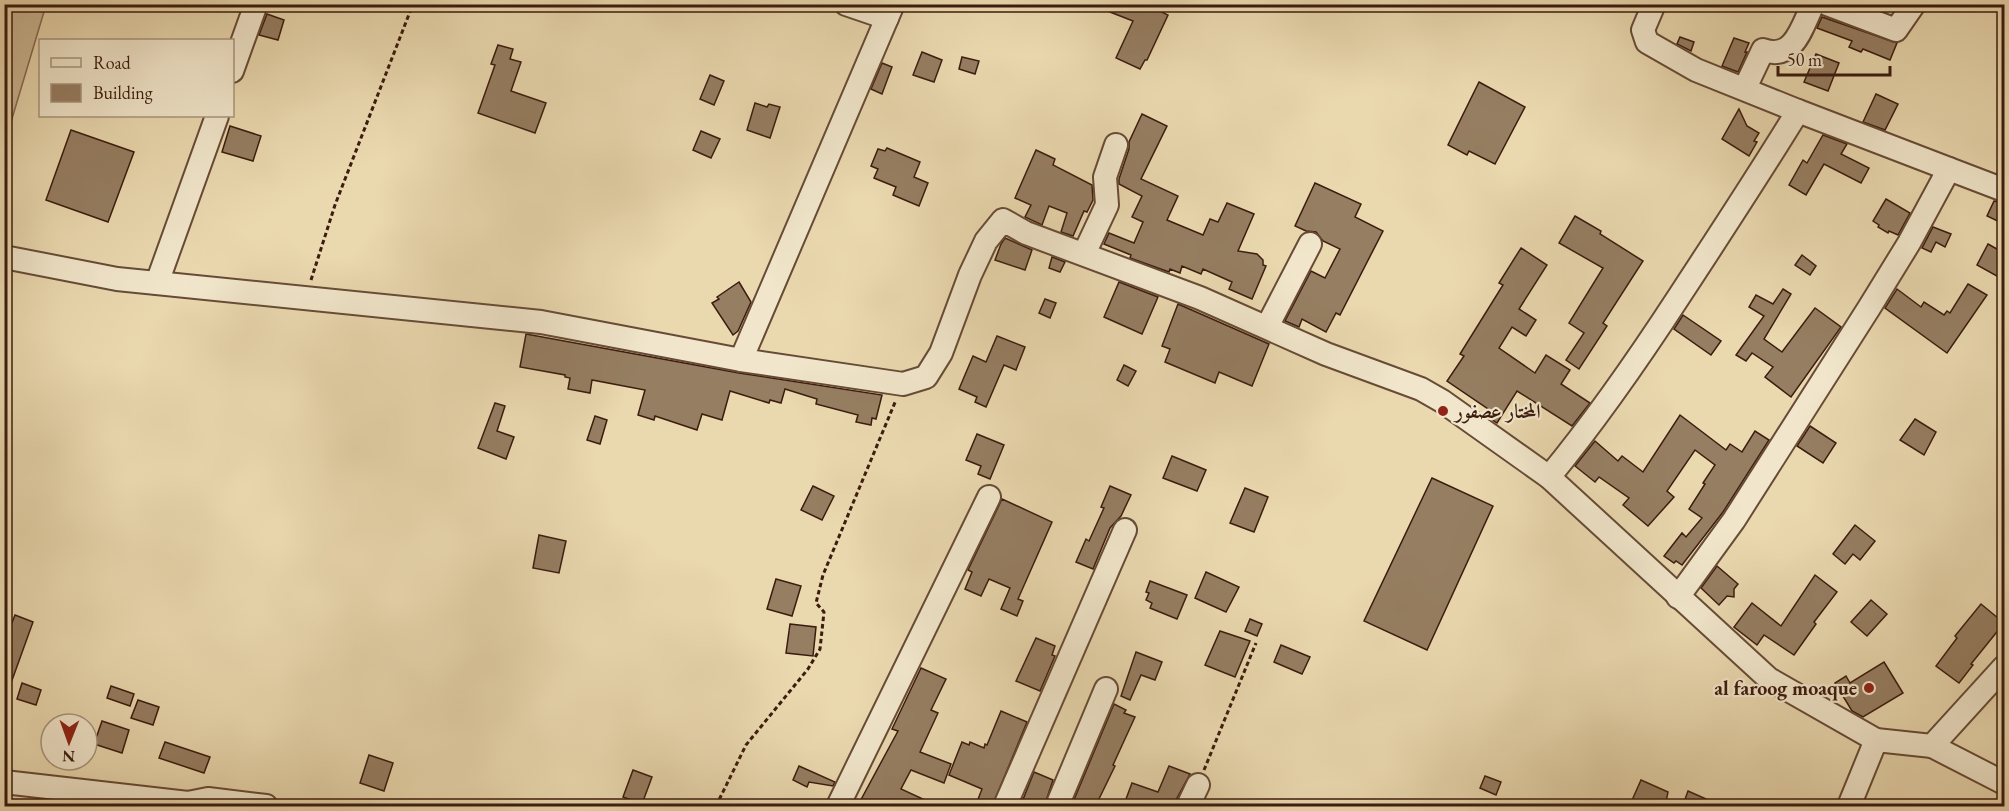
<svg xmlns="http://www.w3.org/2000/svg" width="2009" height="811" viewBox="0 0 2009 811" font-family="'EB Garamond',Amiri,serif">
<rect width="100%" height="100%" fill="#ead8af"/>
<filter id="stains"><feTurbulence type="fractalNoise" baseFrequency=".00333" numOctaves="4"/><feColorMatrix values="0 0 0 0 .2 0 0 0 0 .09 0 0 0 0 .02 0 0 0 .5 -.17"/></filter>
<radialGradient id="worn" r=".72"><stop offset=".6" stop-color="#630" stop-opacity="0"/><stop offset="1" stop-color="#630" stop-opacity=".3"/></radialGradient>
<polygon fill="#ccb894" stroke="#846a51" stroke-width="1.5" points="5,4 46,5 5,142 4,5"/>
<g fill="#967e62" stroke="#3b1c0e" stroke-width="1.5">
<polygon points="1145,4 1168,15 1147,60 1145,60 1140,69 1116,58 1133,21 1092,5"/>
<polygon points="267,14 284,20 278,40 259,35"/>
<polygon points="1822,17 1897,43 1890,60 1863,49 1861,52 1849,47 1852,41 1817,28"/>
<polygon points="1680,37 1694,42 1691,51 1677,44"/>
<polygon points="1734,38 1749,43 1745,52 1747,52 1738,72 1722,66"/>
<polygon points="498,45 513,49 510,59 521,62 511,91 546,103 535,133 478,113 495,65 491,64"/>
<polygon points="922,52 942,60 934,82 913,75"/>
<polygon points="1816,54 1839,63 1828,91 1804,82"/>
<polygon points="962,57 979,61 975,74 959,69"/>
<polygon points="882,63 892,67 882,94 871,89"/>
<polygon points="710,75 724,81 714,105 700,99"/>
<polygon points="1479,82 1525,107 1495,164 1469,151 1467,155 1448,145"/>
<polygon points="1876,94 1898,104 1885,130 1863,122"/>
<polygon points="755,103 767,107 769,104 780,107 770,138 747,130"/>
<polygon points="1739,109 1747,126 1759,133 1754,141 1757,142 1749,156 1722,139"/>
<polygon points="1142,114 1167,126 1141,179 1178,196 1167,220 1203,235 1210,219 1218,222 1227,203 1254,214 1238,251 1257,254 1263,260 1263,265 1266,266 1252,299 1229,289 1232,282 1203,269 1201,274 1182,266 1180,273 1170,269 1169,272 1130,258 1131,255 1104,244 1109,233 1134,243 1143,222 1132,217 1142,196 1119,184 1119,179 1129,149 1129,142"/>
<polygon points="230,126 261,136 253,161 222,152"/>
<polygon points="71,130 134,152 108,222 46,200"/>
<polygon points="701,131 720,139 711,158 693,150"/>
<polygon points="1823,135 1847,144 1841,154 1869,168 1861,183 1824,164 1806,195 1789,185 1803,160 1807,163"/>
<polygon points="887,148 920,162 914,177 928,183 919,206 893,195 896,187 874,178 878,169 871,166 878,149 885,151"/>
<polygon points="1036,150 1055,159 1053,165 1092,185 1093,200 1087,212 1084,211 1073,236 1061,232 1067,213 1049,206 1042,225 1025,217 1031,205 1015,198"/>
<polygon points="1315,183 1361,204 1355,217 1383,231 1340,315 1336,313 1326,332 1302,319 1299,327 1285,321 1311,271 1325,278 1340,249 1323,241 1316,232 1306,231 1295,226"/>
<polygon points="1886,199 1910,213 1898,235 1889,231 1888,233 1878,227 1879,225 1873,221"/>
<polygon points="1994,201 2004,203 2004,224 1987,216"/>
<polygon points="1575,216 1601,231 1600,234 1643,261 1603,323 1607,326 1579,369 1566,360 1584,333 1569,323 1603,268 1559,243"/>
<polygon points="1933,227 1951,234 1945,247 1936,242 1931,252 1922,248"/>
<polygon points="1005,238 1032,250 1025,270 995,260 1001,244"/>
<polygon points="1988,244 2004,253 2004,280 1977,265"/>
<polygon points="1521,248 1547,265 1519,309 1536,320 1526,336 1512,327 1499,348 1535,373 1546,355 1570,370 1561,384 1590,403 1572,426 1517,391 1497,423 1484,414 1488,409 1447,381 1464,356 1460,354 1503,285 1499,283"/>
<polygon points="1802,255 1816,266 1810,275 1795,265"/>
<polygon points="1052,257 1065,262 1060,272 1049,268"/>
<polygon points="739,282 751,302 738,331 733,335 712,303 719,299 717,297"/>
<polygon points="1119,282 1158,297 1142,334 1104,317"/>
<polygon points="1968,284 1987,295 1947,353 1885,308 1897,289 1921,307 1924,302 1944,315 1947,311 1950,313"/>
<polygon points="1783,289 1791,294 1764,339 1782,352 1815,308 1841,327 1791,397 1765,377 1773,367 1752,353 1746,361 1736,355 1764,316 1749,307 1756,295 1773,304"/>
<polygon points="1045,299 1056,303 1050,318 1039,313"/>
<polygon points="1178,304 1269,344 1252,386 1219,372 1215,383 1165,362 1170,349 1162,346"/>
<polygon points="1683,315 1721,341 1711,355 1674,329"/>
<polygon points="526,334 739,373 882,395 876,419 872,418 871,425 856,422 858,415 816,404 817,399 785,389 781,403 770,400 769,403 730,391 722,420 702,414 697,430 655,416 654,420 638,415 645,390 592,380 590,393 568,389 570,378 565,377 565,375 520,367"/>
<polygon points="997,336 1025,347 1016,370 1004,365 986,407 975,402 977,397 959,389 973,356 986,362"/>
<polygon points="1124,365 1136,371 1128,386 1117,380"/>
<polygon points="495,403 505,406 497,431 514,437 506,459 478,448"/>
<polygon points="1680,415 1726,450 1730,444 1742,452 1755,431 1769,440 1723,512 1682,565 1676,561 1674,563 1664,556 1682,533 1686,537 1702,518 1689,509 1705,484 1703,483 1715,465 1695,450 1667,491 1674,497 1648,526 1623,505 1629,498 1599,477 1595,482 1575,466 1595,441 1618,461 1622,456 1643,472"/>
<polygon points="595,416 607,420 600,444 587,440"/>
<polygon points="1915,419 1936,432 1924,455 1900,440"/>
<polygon points="1810,426 1836,443 1823,463 1797,446"/>
<polygon points="977,434 1004,445 990,479 978,474 981,466 966,460"/>
<polygon points="1172,456 1206,470 1197,491 1163,478"/>
<polygon points="1432,478 1493,506 1427,650 1364,621"/>
<polygon points="813,486 834,496 822,520 801,510"/>
<polygon points="1110,486 1131,495 1121,516 1110,528 1093,569 1076,562 1086,539 1089,541 1104,508 1101,507"/>
<polygon points="1245,488 1268,497 1254,532 1230,523"/>
<polygon points="1002,499 1052,522 1018,599 1023,601 1017,616 1001,609 1010,588 989,579 981,596 965,589 972,572 968,570"/>
<polygon points="1855,525 1875,541 1860,560 1853,554 1845,564 1833,554"/>
<polygon points="539,535 566,541 559,573 533,568"/>
<polygon points="1717,566 1738,584 1734,589 1734,597 1727,596 1719,605 1701,588"/>
<polygon points="1206,572 1239,587 1226,612 1195,598"/>
<polygon points="1815,575 1837,592 1814,622 1816,624 1794,655 1764,635 1757,645 1734,627 1752,603 1781,626"/>
<polygon points="776,579 801,586 792,616 767,609"/>
<polygon points="1150,581 1187,595 1177,619 1150,608 1152,603 1146,600 1149,593 1146,592"/>
<polygon points="1871,600 1887,614 1867,636 1851,622"/>
<polygon points="1981,604 2004,623 1971,664 1973,665 1959,683 1936,666 1957,638 1955,636"/>
<polygon points="15,615 33,622 6,697 4,696 4,643"/>
<polygon points="1250,619 1262,624 1257,636 1245,631"/>
<polygon points="790,624 816,627 813,656 786,653"/>
<polygon points="1220,631 1250,641 1235,677 1205,665"/>
<polygon points="1036,638 1055,646 1052,655 1055,656 1040,691 1016,681"/>
<polygon points="1281,645 1310,657 1302,674 1274,662"/>
<polygon points="1136,652 1162,662 1155,680 1141,675 1130,700 1121,696"/>
<polygon points="1884,662 1903,693 1863,717 1852,711 1835,683 1846,676 1850,683"/>
<polygon points="921,668 946,679 931,710 938,713 920,752 951,764 944,783 911,770 901,789 940,807 857,807 898,731 892,729"/>
<polygon points="22,683 41,690 36,705 17,699"/>
<polygon points="111,686 134,694 130,706 107,698"/>
<polygon points="138,700 159,707 153,725 131,718"/>
<polygon points="1114,704 1126,710 1124,713 1135,717 1113,765 1115,766 1095,807 1071,807"/>
<polygon points="1001,711 1027,722 992,807 975,807 982,789 949,775 962,742 969,745 970,742 984,748 985,744 987,745"/>
<polygon points="102,721 129,730 122,753 94,744"/>
<polygon points="165,742 210,757 204,773 159,758"/>
<polygon points="369,755 393,763 384,791 360,783"/>
<polygon points="799,766 835,782 833,786 809,782 807,787 793,780"/>
<polygon points="1169,766 1190,774 1176,800 1175,807 1123,807 1132,783 1158,792"/>
<polygon points="633,770 652,777 642,804 623,797"/>
<polygon points="1034,772 1053,780 1044,807 1020,807"/>
<polygon points="1485,776 1501,782 1496,795 1480,788"/>
<polygon points="1641,780 1668,792 1665,807 1629,807"/>
<polygon points="1688,791 1724,807 1695,807 1684,802"/>
</g>
<g fill="none" stroke-linecap="round" stroke-linejoin="round">
<defs>
<g id="minor">
<polyline points="846,4 887,18"/>
<polyline points="1654,4 1643,30 1647,42 1696,70 1798,111"/>
<polyline points="1827,4 1896,30 1914,4"/>
<polyline points="232,71 256,4"/>
<path d="M1745,88L1763,50C1794,61 1802,27 1813,4"/>
<polyline points="1084,254 1107,205 1105,177 1116,145"/>
<polyline points="4,257 117,279 541,322 741,360 903,384 926,377 941,353 970,275 986,241 1003,220 1026,233 1200,298 1326,354 1421,389 1442,401 1549,477 1769,679 1876,740 1849,806"/>
<polyline points="157,283 217,116"/>
<polyline points="1267,327 1310,244"/>
<polyline points="741,360 893,4"/>
<path d="M1549,477C1597,419 1639,358 1680,295C1720,234 1760,173 1798,111L1949,169"/>
<polyline points="1678,597 1734,520 1869,308 1909,243 1949,169 2004,190"/>
<polyline points="1876,740 1932,746 2004,667"/>
<polyline points="1932,746 2004,783"/>
<polyline points="4,782 188,803 208,799 266,806"/>
<polyline points="838,806 989,497"/>
<polyline points="1005,806 1125,530"/>
<polyline points="1057,806 1106,689"/>
<polyline points="1188,806 1198,785"/>
</g>
</defs>
<use href="#minor" stroke="#674b36" stroke-width="26"/>
<g stroke="#3b1c0e" stroke-width="3" stroke-dasharray="4.5 3" stroke-linecap="butt">
<polyline points="311,280 335,205 413,4"/>
<polyline points="1204,770 1256,643"/>
<polyline points="716,806 746,745 808,669 820,649 824,612 816,603 823,575 896,400"/>
</g>
<use href="#minor" stroke="#f1e6cb" stroke-width="22"/>
</g>
<g fill="#8f2418" stroke="#f1e6cb" stroke-width="2">
<circle cx="1443" cy="411" r="6"/>
<circle cx="1869" cy="688" r="6"/>
</g>
<g text-anchor="middle" stroke-width="4.5" stroke-linejoin="round" paint-order="stroke">
<g font-size="20" font-weight="bold" fill="#3b1c0e" stroke="#f1e6cb" text-anchor="start">
<text x="1455" y="418">المختار عصفور</text>
<text x="1857" y="695" text-anchor="end">al faroog moaque</text>
</g>
</g>
<rect width="2009" height="811" fill="none" stroke="#ead8af" stroke-width="24"/>
<rect x="6" y="6" width="1997" height="799" fill="none" stroke="#3b1c0e" stroke-width="3"/>
<rect x="12" y="12" width="1985" height="787" fill="none" stroke="#3b1c0e" stroke-width="1.5"/>
<rect x="39" y="39" width="195" height="78" fill="#f1e6cb" stroke="#a8957f" stroke-width="1.5"/>
<rect x="51" y="58" width="30" height="9" fill="#f1e6cb" stroke="#a8957f" stroke-width="1.5"/>
<text x="93" y="69" font-size="18" fill="#3b1c0e">Road</text>
<rect x="51" y="84" width="30" height="18" fill="#967e62" stroke="#a8957f" stroke-width="1.5"/>
<text x="93" y="99" font-size="18" fill="#3b1c0e">Building</text>
<g transform="translate(69 742) rotate(181)"><circle r="28" fill="#f1e6cb" stroke="#a8957f" stroke-width="1.5"/>
<path d="M0-4.5L10 22L0 15L-10 22Z" fill="#8f2418"/>
<text y="-9" font-size="16" font-weight="bold" text-anchor="middle" fill="#3b1c0e">N</text>
</g>
<path d="M1778 66v9h112v-9" fill="none" stroke="#3b1c0e" stroke-width="3"/>
<text x="1787" y="66" font-size="18" fill="#3b1c0e" stroke="#f1e6cb" stroke-width="4.5" paint-order="stroke">50 m</text>
<rect width="100%" height="100%" filter="url(#stains)"/>
<rect width="100%" height="100%" fill="url(#worn)"/>
</svg>
